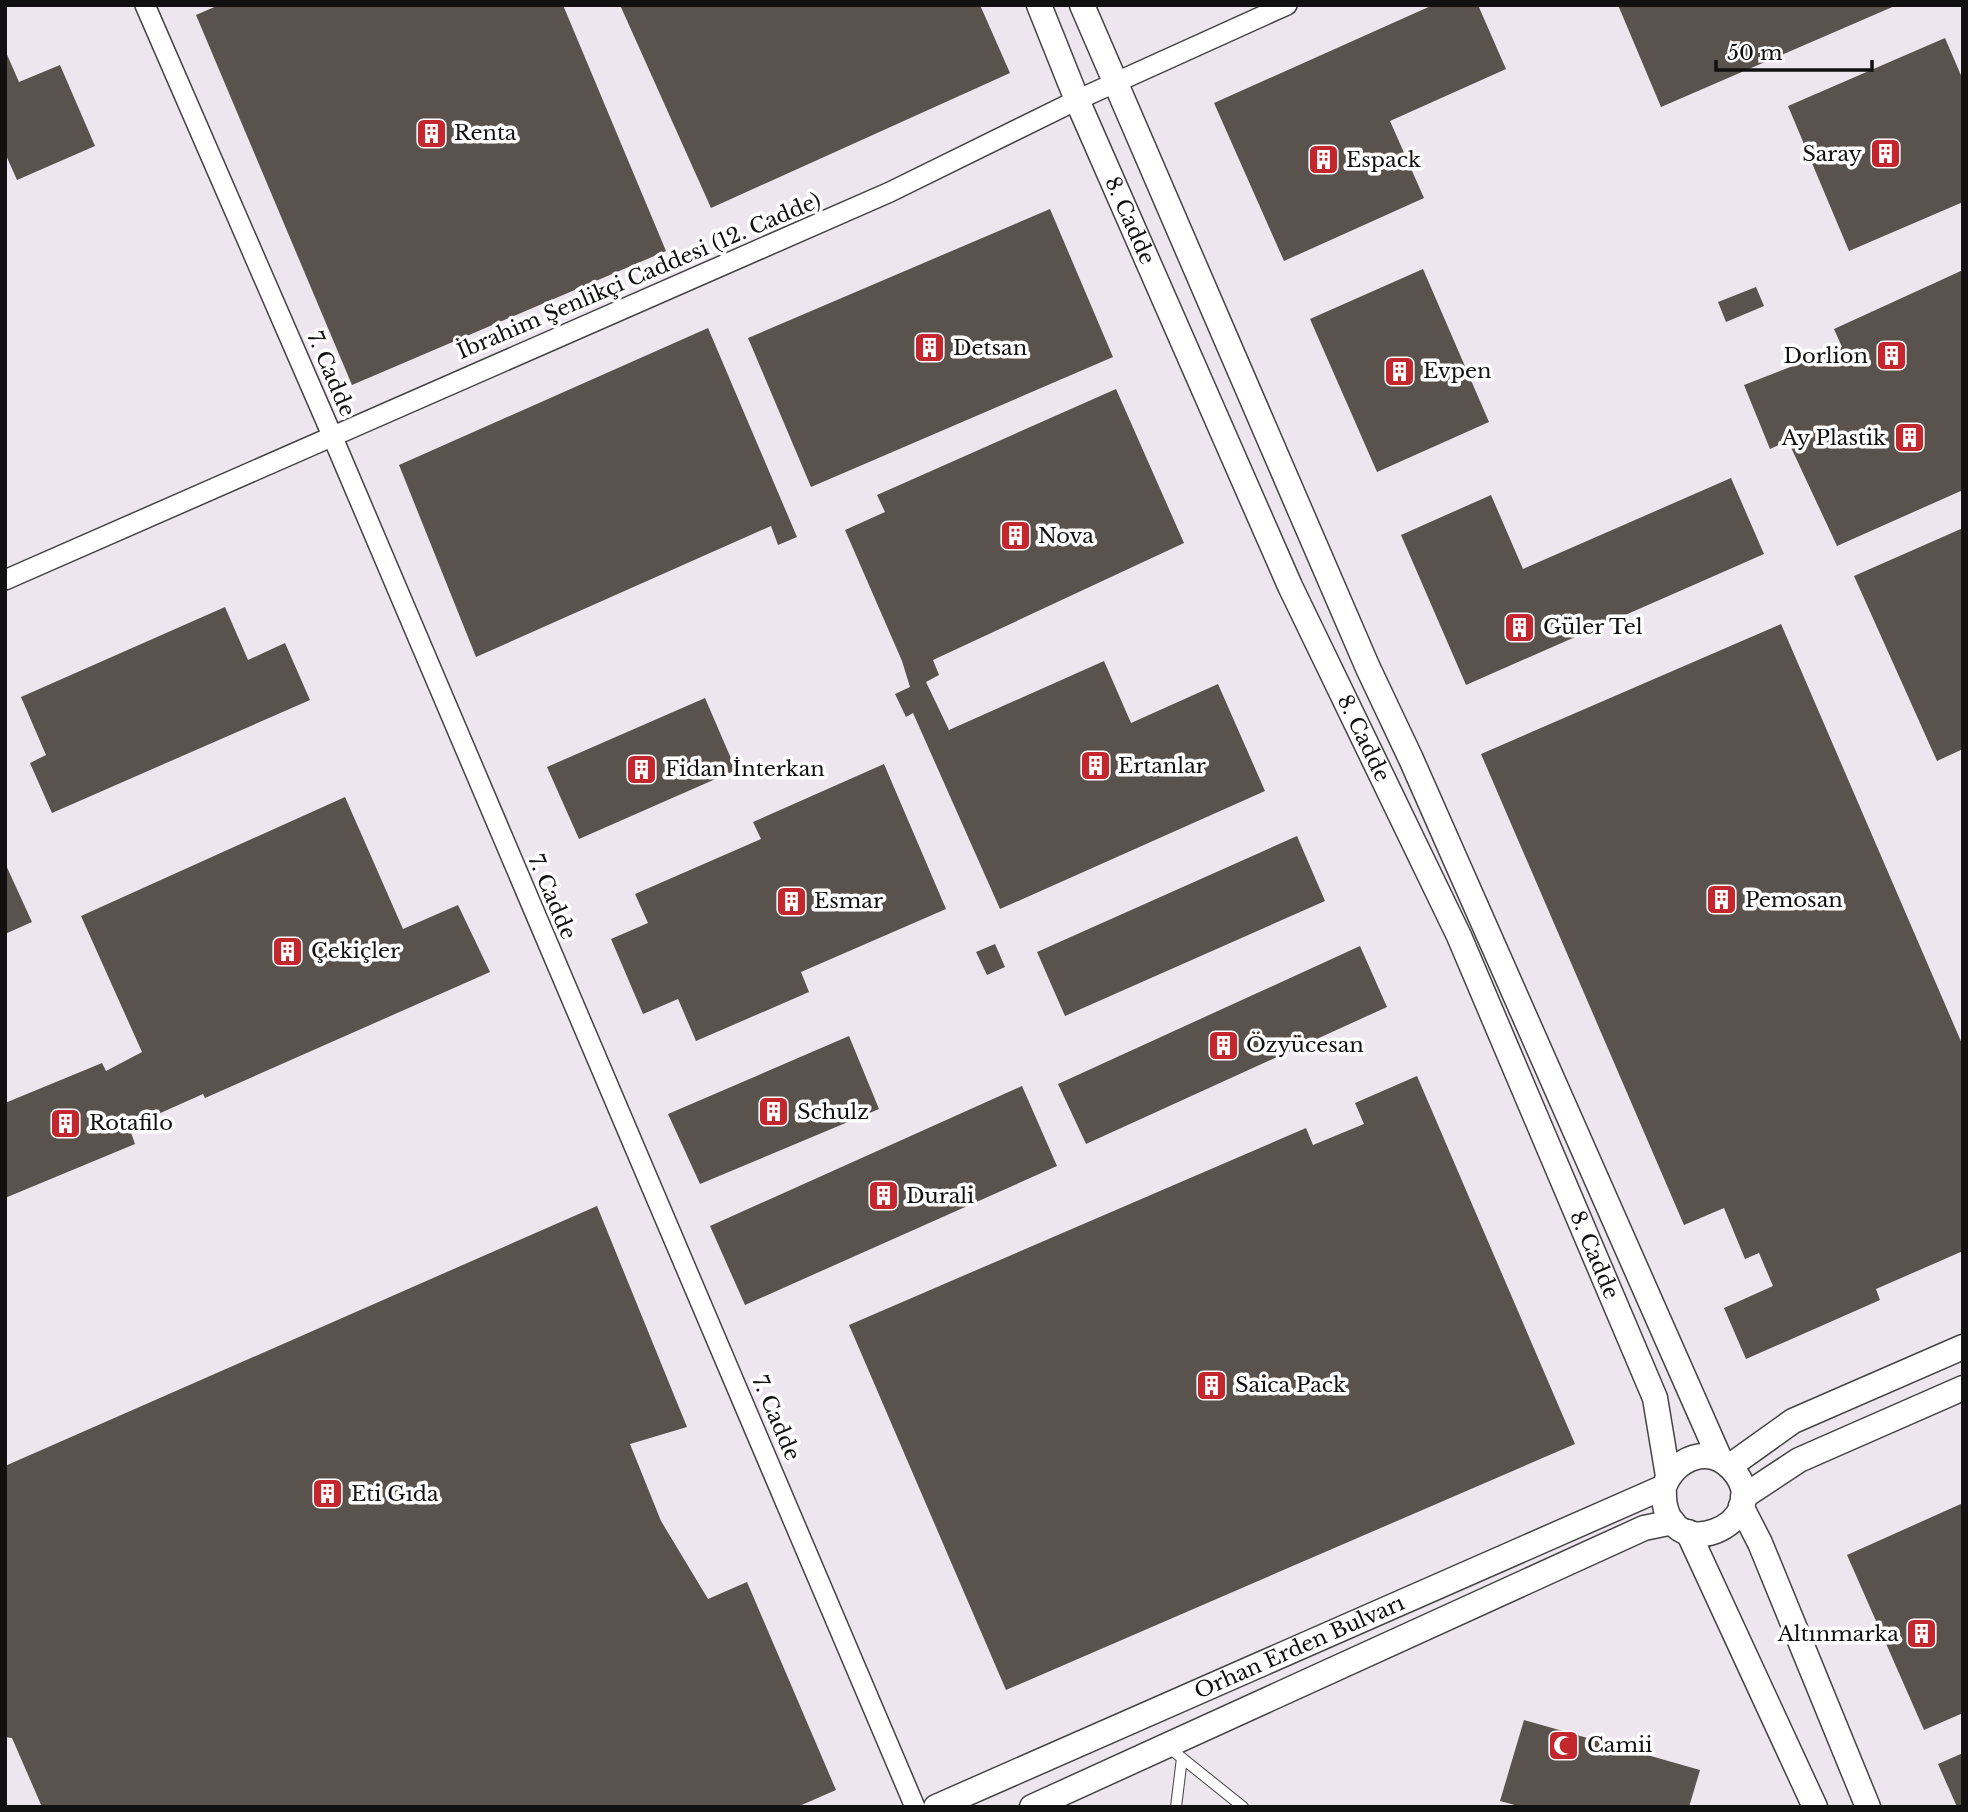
<svg xmlns="http://www.w3.org/2000/svg" width="1968" height="1812" viewBox="0 0 1968 1812" font-family="'Libre Baskerville',serif">
<rect width="100%" height="100%" fill="#fffdf5"/>
<rect fill="#eee6ef" x="5" y="5" width="1958" height="1802"/>
<g fill="#5a524d">
<polygon points="219,5 563,5 666,251 352,385 196,15"/>
<polygon points="620,5 980,5 1010,73 711,208"/>
<polygon points="1433,5 1478,5 1506,69 1390,121 1424,198 1284,261 1214,103"/>
<polygon points="1618,5 1897,5 1661,107"/>
<polygon points="1945,38 1963,80 1963,202 1849,251 1788,106"/>
<polygon points="5,50 19,82 60,65 95,146 17,180 5,153"/>
<polygon points="1050,209 1113,357 811,487 748,338"/>
<polygon points="1423,269 1489,422 1377,472 1310,319"/>
<polygon points="1963,270 1963,490 1837,546 1788,441 1770,449 1744,385 1842,347 1834,329"/>
<polygon points="1756,287 1764,306 1726,322 1718,302"/>
<polygon points="708,328 797,537 778,545 771,526 476,657 399,465"/>
<polygon points="1116,389 1184,543 933,660 939,675 926,682 949,730 1104,661 1131,723 1218,684 1265,791 1000,909 913,713 906,717 895,694 910,687 902,661 845,530 885,512 877,495"/>
<polygon points="1731,478 1764,554 1466,685 1401,535 1491,495 1523,569"/>
<polygon points="1963,528 1963,749 1937,761 1854,576"/>
<polygon points="225,607 248,660 285,643 310,700 52,813 30,763 46,755 21,697"/>
<polygon points="1781,624 1963,1046 1963,1251 1876,1289 1880,1300 1746,1359 1724,1308 1773,1286 1759,1253 1745,1259 1724,1208 1684,1225 1481,754"/>
<polygon points="705,698 736,770 579,839 547,767"/>
<polygon points="884,764 946,909 801,972 809,992 696,1041 678,999 643,1014 611,939 648,923 635,894 761,839 753,822"/>
<polygon points="345,797 403,929 458,905 490,972 205,1098 203,1094 129,1127 135,1144 5,1198 5,1103 102,1063 106,1071 142,1052 81,916"/>
<polygon points="1297,836 1325,901 1065,1016 1037,952"/>
<polygon points="5,863 32,922 5,934"/>
<polygon points="995,944 1005,967 987,975 976,952"/>
<polygon points="1360,946 1387,1007 1086,1144 1058,1084"/>
<polygon points="849,1036 879,1109 700,1184 668,1114"/>
<polygon points="1417,1076 1575,1444 1006,1690 849,1325 1306,1128 1313,1145 1364,1124 1355,1103"/>
<polygon points="1022,1086 1057,1166 745,1305 710,1226"/>
<polygon points="597,1206 687,1427 630,1444 661,1521 708,1599 747,1582 836,1790 797,1807 42,1807 12,1738 5,1737 5,1466"/>
<polygon points="1963,1503 1963,1713 1924,1730 1847,1555"/>
<polygon points="1524,1720 1700,1770 1689,1807 1522,1807 1500,1801"/>
<polygon points="1963,1753 1963,1807 1957,1807 1938,1764"/>
</g>
<g fill="none" stroke-linecap="round" stroke-linejoin="round">
<defs>
<g id="service">
<polyline points="1167,1746 1243,1807"/>
<polyline points="1176,1807 1182,1758"/>
</g>
<g id="minor">
<polyline points="145,5 325,419 915,1807"/>
<polyline points="5,580 890,192 1077,100 1287,5"/>
</g>
<g id="tertiary">
<path id="s1" d="M1039,5L1077,100L1290,586L1459,936L1655,1398L1668,1476"/>
<polyline points="1082,5 1368,668 1411,759 1720,1459"/>
<polyline points="1730,1466 1793,1421 1963,1347"/>
<polyline points="1743,1497 1799,1460 1963,1388"/>
<polyline points="1741,1506 1760,1543 1868,1807"/>
<polyline points="1688,1532 1815,1807"/>
<path id="s2" d="M936,1807L1664,1487C1675,1458 1709,1444 1732,1469C1782,1523 1659,1575 1664,1487"/>
<polyline points="1032,1807 1644,1528 1673,1522"/>
</g>
</defs>
<use href="#service" stroke="#444" stroke-width="12"/>
<use href="#minor" stroke="#444" stroke-width="22"/>
<use href="#tertiary" stroke="#444" stroke-width="27"/>
<use href="#service" stroke="#fff" stroke-width="10"/>
<use href="#minor" stroke="#fff" stroke-width="19"/>
<use href="#tertiary" stroke="#fff" stroke-width="24"/>
</g>
<defs>
<symbol id="building-square" viewBox="-11 -11 22 22"><rect x="-9" y="-9" width="18" height="18" rx="4" fill="#c4262e" stroke="#fff"/><path d="M-4-6H4V6H1V3H-1V6H-4ZM-2.5-4.3h1.7v1.8h-1.7ZM.8-4.3h1.7v1.8H.8ZM-2.5-1h1.7V.8h-1.7ZM.8-1h1.7V.8H.8Z" fill="#fff"/></symbol>
<symbol id="mosque-square" viewBox="-11 -11 22 22"><rect x="-9" y="-9" width="18" height="18" rx="4" fill="#c4262e" stroke="#fff"/><path d="M3.5-4.9A6 6 0 1 0 3.5 4.9A5 5 0 1 1 3.5-4.9Z" fill="#fff"/></symbol>
</defs>
<g fill-rule="evenodd">
<use href="#building-square" x="414" y="116" width="35" height="35"/>
<use href="#building-square" x="1868" y="136" width="35" height="35"/>
<use href="#building-square" x="1306" y="142" width="35" height="35"/>
<use href="#building-square" x="912" y="330" width="35" height="35"/>
<use href="#building-square" x="1874" y="338" width="35" height="35"/>
<use href="#building-square" x="1382" y="354" width="35" height="35"/>
<use href="#building-square" x="1892" y="420" width="35" height="35"/>
<use href="#building-square" x="998" y="518" width="35" height="35"/>
<use href="#building-square" x="1502" y="610" width="35" height="35"/>
<use href="#building-square" x="1078" y="748" width="35" height="35"/>
<use href="#building-square" x="624" y="752" width="35" height="35"/>
<use href="#building-square" x="1704" y="882" width="35" height="35"/>
<use href="#building-square" x="774" y="884" width="35" height="35"/>
<use href="#building-square" x="270" y="934" width="35" height="35"/>
<use href="#building-square" x="1206" y="1028" width="35" height="35"/>
<use href="#building-square" x="756" y="1094" width="35" height="35"/>
<use href="#building-square" x="48" y="1106" width="35" height="35"/>
<use href="#building-square" x="866" y="1178" width="35" height="35"/>
<use href="#building-square" x="1194" y="1368" width="35" height="35"/>
<use href="#building-square" x="310" y="1476" width="35" height="35"/>
<use href="#building-square" x="1904" y="1616" width="35" height="35"/>
<use href="#mosque-square" x="1546" y="1728" width="35" height="35"/>
</g>
<g text-anchor="middle" stroke-width="7" stroke-linejoin="round" paint-order="stroke">
<g font-size="21" fill="#111" stroke="#fff" text-anchor="start">
<text x="454" y="140">Renta</text>
<text x="1862" y="161" text-anchor="end">Saray</text>
<text x="1346" y="167">Espack</text>
<text x="953" y="355">Detsan</text>
<text x="1868" y="363" text-anchor="end">Dorlion</text>
<text x="1423" y="378">Evpen</text>
<text x="1886" y="445" text-anchor="end">Ay Plastik</text>
<text x="1038" y="543">Nova</text>
<text x="1543" y="634">Güler Tel</text>
<text x="1118" y="773">Ertanlar</text>
<text x="665" y="776">Fidan İnterkan</text>
<text x="1745" y="907">Pemosan</text>
<text x="814" y="908">Esmar</text>
<text x="311" y="958">Çekiçler</text>
<text x="1246" y="1052">Özyücesan</text>
<text x="797" y="1119">Schulz</text>
<text x="89" y="1130">Rotafilo</text>
<text x="906" y="1203">Durali</text>
<text x="1235" y="1392">Saica Pack</text>
<text x="351" y="1501">Eti Gıda</text>
<text x="1899" y="1641" text-anchor="end">Altınmarka</text>
<text x="1587" y="1752">Camii</text>
</g>
<g font-size="21" fill="#111" stroke="#fff">
<text dy="7" stroke="none"><textPath href="#s1" startOffset="234">8. Cadde</textPath></text>
<text transform="translate(639 276) rotate(-23)" y="7">İbrahim Şenlikçi Caddesi (12. Cadde)</text>
<text transform="translate(331 374) rotate(67)" y="7">7. Cadde</text>
<text dy="7" stroke="none"><textPath href="#s1" startOffset="802">8. Cadde</textPath></text>
<text transform="translate(552 897) rotate(67)" y="7">7. Cadde</text>
<text dy="7" stroke="none"><textPath href="#s1" startOffset="1368">8. Cadde</textPath></text>
<text transform="translate(776 1418) rotate(67)" y="7">7. Cadde</text>
<text dy="7" stroke="none"><textPath href="#s2" startOffset="397">Orhan Erden Bulvarı</textPath></text>
</g>
</g>
<rect width="1968" height="1812" fill="none" stroke="#111111" stroke-width="14"/>
<path d="M1716 60v10h156v-10" fill="none" stroke="#111111" stroke-width="3.5"/>
<text x="1727" y="60" font-size="21" fill="#111111" stroke="#ffffff" stroke-width="5" paint-order="stroke">50 m</text>
</svg>
